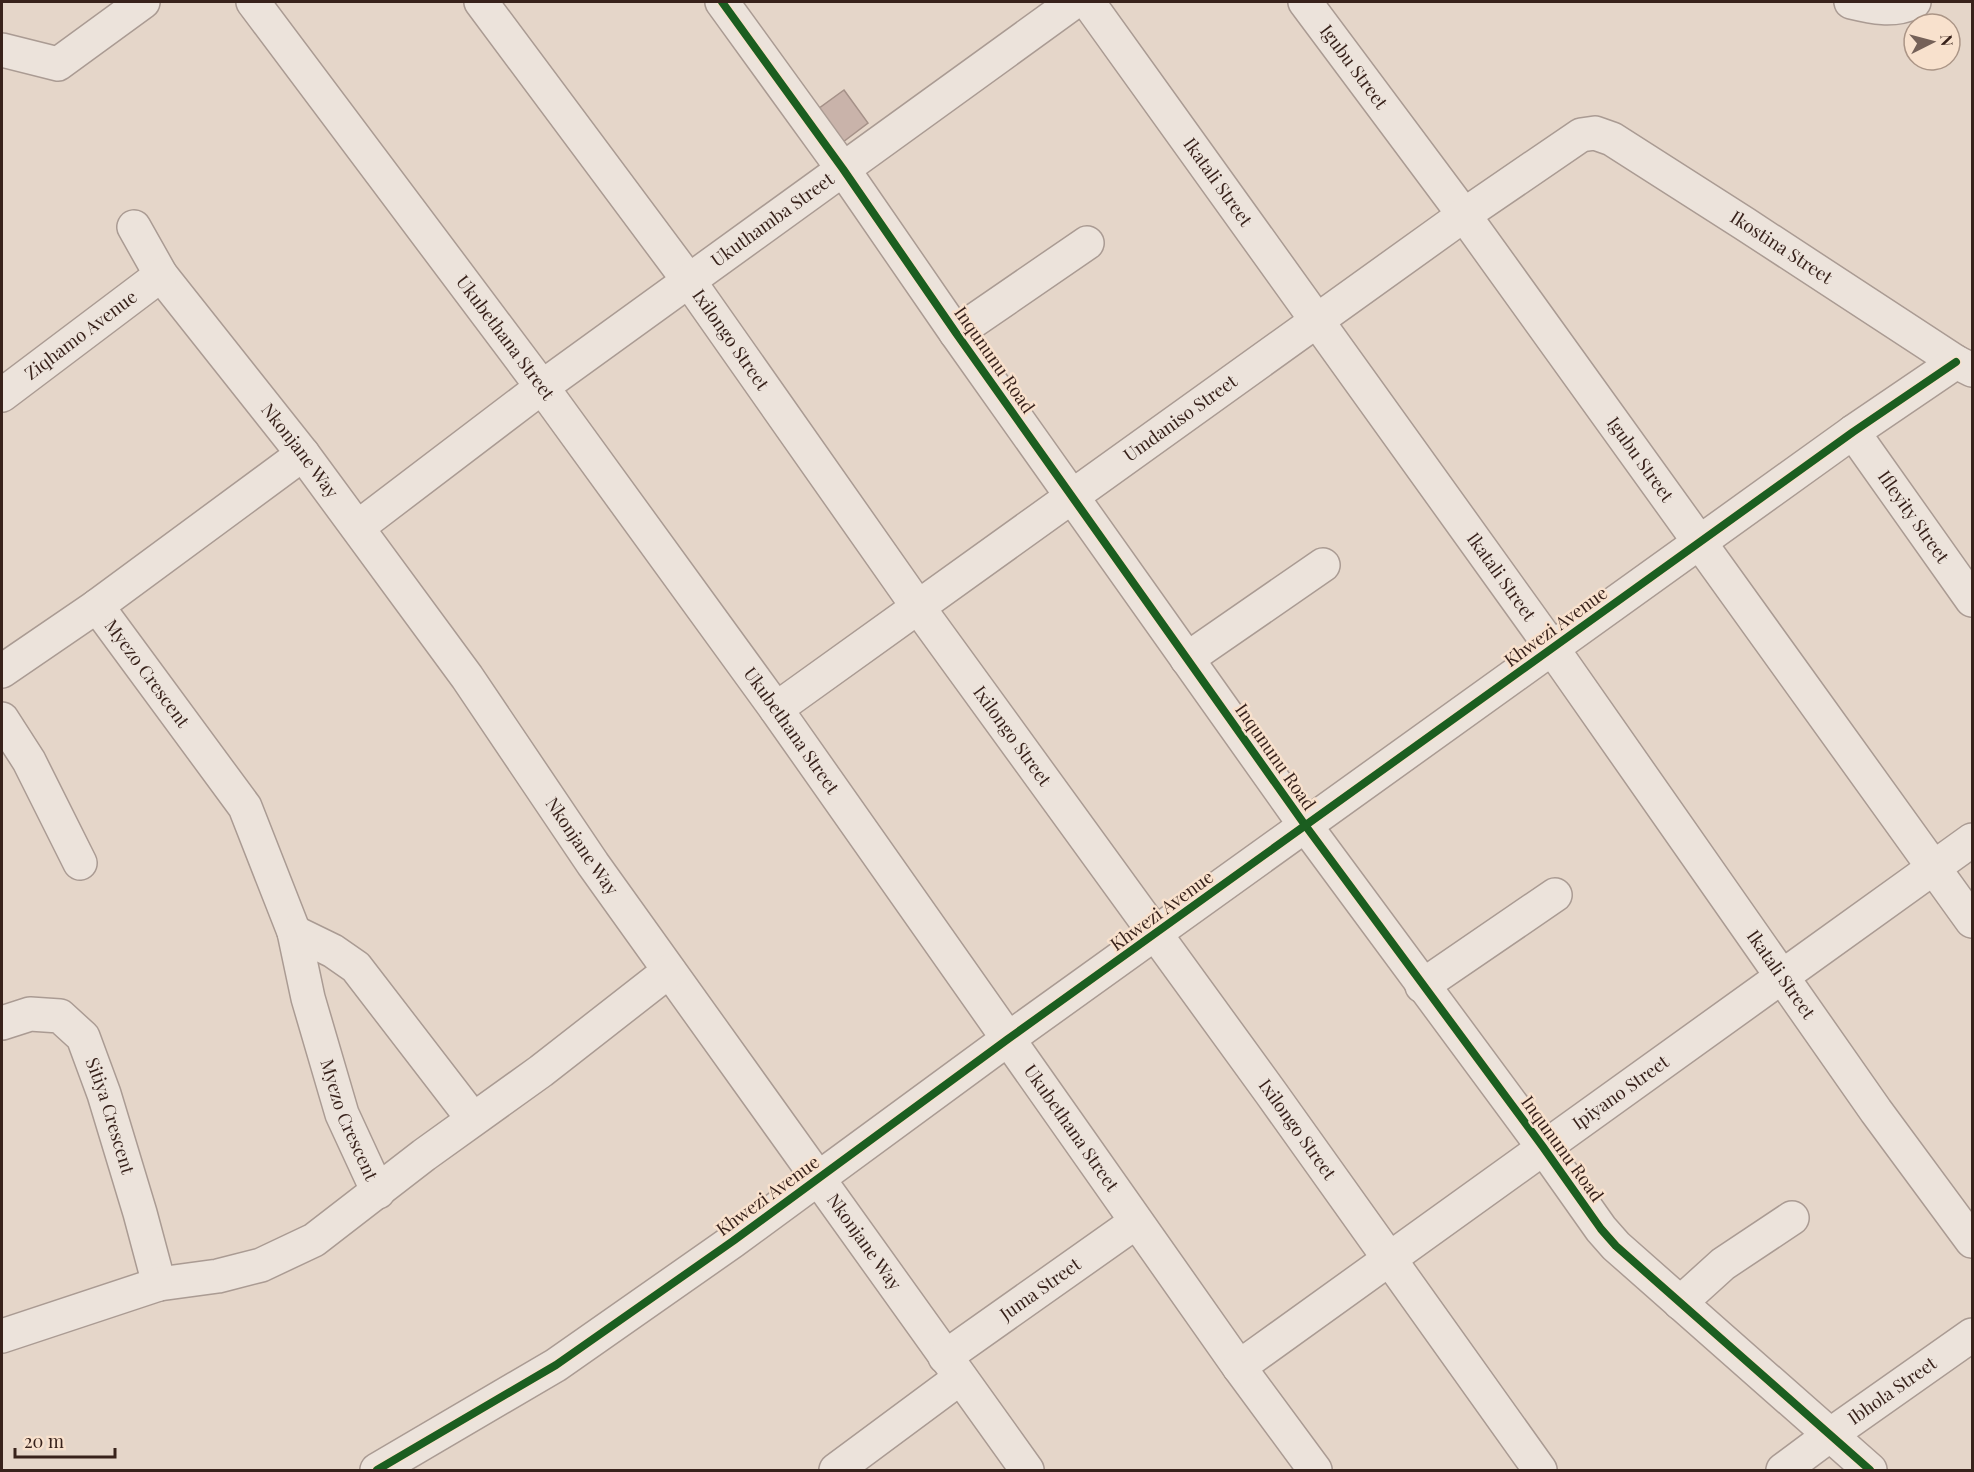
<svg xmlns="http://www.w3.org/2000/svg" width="1974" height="1472" viewBox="0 0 1974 1472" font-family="'Playfair Display',serif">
<rect width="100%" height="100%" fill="#e5d6c9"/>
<polygon fill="#c9b3aa" stroke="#a59188" stroke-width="1.5" points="844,90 868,123 843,142 818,109"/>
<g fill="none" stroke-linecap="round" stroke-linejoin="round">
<defs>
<g id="minor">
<path id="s1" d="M253,2L542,387L776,709L1239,1367L1315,1470"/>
<path id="s2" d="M481,2L689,281L918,607L1271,1093L1540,1470"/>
<polyline points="722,2 843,169 956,333 1305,825 1543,1147 1601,1229 1616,1246 1870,1470"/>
<path id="s3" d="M1088,2L1552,648L1876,1111L1972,1241"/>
<path id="s4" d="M1305,2L1464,215L1972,921"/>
<path d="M1851,2C1872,7 1893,12 1914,2"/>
<polyline points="2,50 58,64 143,2"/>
<path id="s5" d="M134,227L161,275L303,454L467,677L593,864L1027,1470"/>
<polyline points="956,333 1087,243"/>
<path id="s6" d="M2,395L161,275"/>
<path id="s7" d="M1853,432L1972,600"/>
<path id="s8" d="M358,527L542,387L1074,2"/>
<path id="s9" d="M97,606L245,807L294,932L308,998L342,1114L378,1192"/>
<polyline points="1187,659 1323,565"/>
<polyline points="2,671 97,606 303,454"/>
<path id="s10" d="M776,709L1464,215L1581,135L1595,133L1612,139L1745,224L1956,362L1972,370"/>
<polyline points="2,719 29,761 80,863"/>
<polyline points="294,932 333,951 356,967 473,1119"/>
<polyline points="1422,986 1555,895"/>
<path id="s11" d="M2,1023L30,1014L60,1016L83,1037L104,1094L140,1213L159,1284"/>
<polyline points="1680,1303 1723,1264 1792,1218"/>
<polyline points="2,1336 159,1284 218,1276 261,1265 314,1240 424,1155 541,1071 669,971"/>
<path id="s12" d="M945,1357L1136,1222"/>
<path id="s13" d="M1239,1367C1483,1190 1729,1017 1972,840"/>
<polyline points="377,1470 556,1365 733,1241 1008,1039 1853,432 1956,362"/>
<polyline points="836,1470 960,1378"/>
<path id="s14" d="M1783,1470L1830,1435L1972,1335"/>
</g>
</defs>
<use href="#minor" stroke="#aa9b93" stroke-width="36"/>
<use href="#minor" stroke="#ece3db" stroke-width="33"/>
<defs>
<g id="cycleway">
<polyline points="722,2 843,169 956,333 1305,825 1543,1147 1601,1229 1616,1246 1870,1470"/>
<polyline points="377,1470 556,1365 733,1241 1008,1039 1853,432 1956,362"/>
</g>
</defs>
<use href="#cycleway" stroke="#f8e1cd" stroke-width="11"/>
<use href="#cycleway" stroke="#1b5e20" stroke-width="8"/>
</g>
<g text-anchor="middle" stroke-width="5" stroke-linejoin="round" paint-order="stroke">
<g font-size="18" fill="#38221b" stroke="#f8e1cd">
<text dy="6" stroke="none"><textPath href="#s4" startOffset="81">Igubu Street</textPath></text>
<text dy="6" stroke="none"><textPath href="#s3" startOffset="222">Ikatali Street</textPath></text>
<text dy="6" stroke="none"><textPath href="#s8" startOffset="516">Ukuthamba Street</textPath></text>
<text dy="6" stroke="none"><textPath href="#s10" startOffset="1222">Ikostina Street</textPath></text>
<text dy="6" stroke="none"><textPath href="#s6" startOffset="99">Ziqhamo Avenue</textPath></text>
<text dy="6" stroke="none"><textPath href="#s1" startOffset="420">Ukubethana Street</textPath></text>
<text dy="6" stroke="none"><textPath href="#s2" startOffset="420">Ixilongo Street</textPath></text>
<text transform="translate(994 360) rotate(55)" y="6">Inqununu Road</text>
<text dy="6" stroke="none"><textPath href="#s10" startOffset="498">Umdaniso Street</textPath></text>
<text dy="6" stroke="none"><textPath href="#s5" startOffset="279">Nkonjane Way</textPath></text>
<text dy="6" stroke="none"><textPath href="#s4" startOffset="567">Igubu Street</textPath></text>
<text dy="6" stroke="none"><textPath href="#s7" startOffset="104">Ifleyity Street</textPath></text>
<text dy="6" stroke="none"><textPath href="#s3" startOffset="708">Ikatali Street</textPath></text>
<text transform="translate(1556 627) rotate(-36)" y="6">Khwezi Avenue</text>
<text dy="6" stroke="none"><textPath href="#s9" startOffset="84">Myezo Crescent</textPath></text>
<text dy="6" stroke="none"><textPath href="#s1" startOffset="906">Ukubethana Street</textPath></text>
<text dy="6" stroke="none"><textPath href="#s2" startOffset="906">Ixilongo Street</textPath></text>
<text transform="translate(1275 757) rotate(55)" y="6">Inqununu Road</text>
<text dy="6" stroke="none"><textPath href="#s5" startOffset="765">Nkonjane Way</textPath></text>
<text transform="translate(1162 911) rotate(-36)" y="6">Khwezi Avenue</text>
<text dy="6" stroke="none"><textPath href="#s3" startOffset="1194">Ikatali Street</textPath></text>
<text dy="6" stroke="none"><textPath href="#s13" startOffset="470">Ipiyano Street</textPath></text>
<text dy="6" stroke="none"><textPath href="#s11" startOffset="174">Sitiya Crescent</textPath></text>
<text dy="6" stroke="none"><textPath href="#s9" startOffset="580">Myezo Crescent</textPath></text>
<text dy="6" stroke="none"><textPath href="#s1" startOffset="1392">Ukubethana Street</textPath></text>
<text dy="6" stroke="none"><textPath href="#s2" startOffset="1392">Ixilongo Street</textPath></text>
<text transform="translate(1562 1149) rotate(54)" y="6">Inqununu Road</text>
<text transform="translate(768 1196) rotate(-36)" y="6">Khwezi Avenue</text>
<text dy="6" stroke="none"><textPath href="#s5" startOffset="1251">Nkonjane Way</textPath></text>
<text dy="6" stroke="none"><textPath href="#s12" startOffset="117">Juma Street</textPath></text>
<text dy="6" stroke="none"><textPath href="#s14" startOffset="135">Ibhola Street</textPath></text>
</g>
</g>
<rect width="1974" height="1472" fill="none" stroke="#38221b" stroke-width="6"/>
<g transform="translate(1932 42) rotate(84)"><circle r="28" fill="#f8e1cd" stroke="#ab9586" stroke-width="1.5"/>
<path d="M0-4.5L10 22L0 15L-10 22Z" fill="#756158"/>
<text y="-9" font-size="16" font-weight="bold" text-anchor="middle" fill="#38221b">N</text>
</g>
<path d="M15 1448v9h100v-9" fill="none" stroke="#38221b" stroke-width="3"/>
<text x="24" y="1448" font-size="18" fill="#38221b" stroke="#f8e1cd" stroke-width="4.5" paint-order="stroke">20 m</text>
</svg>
